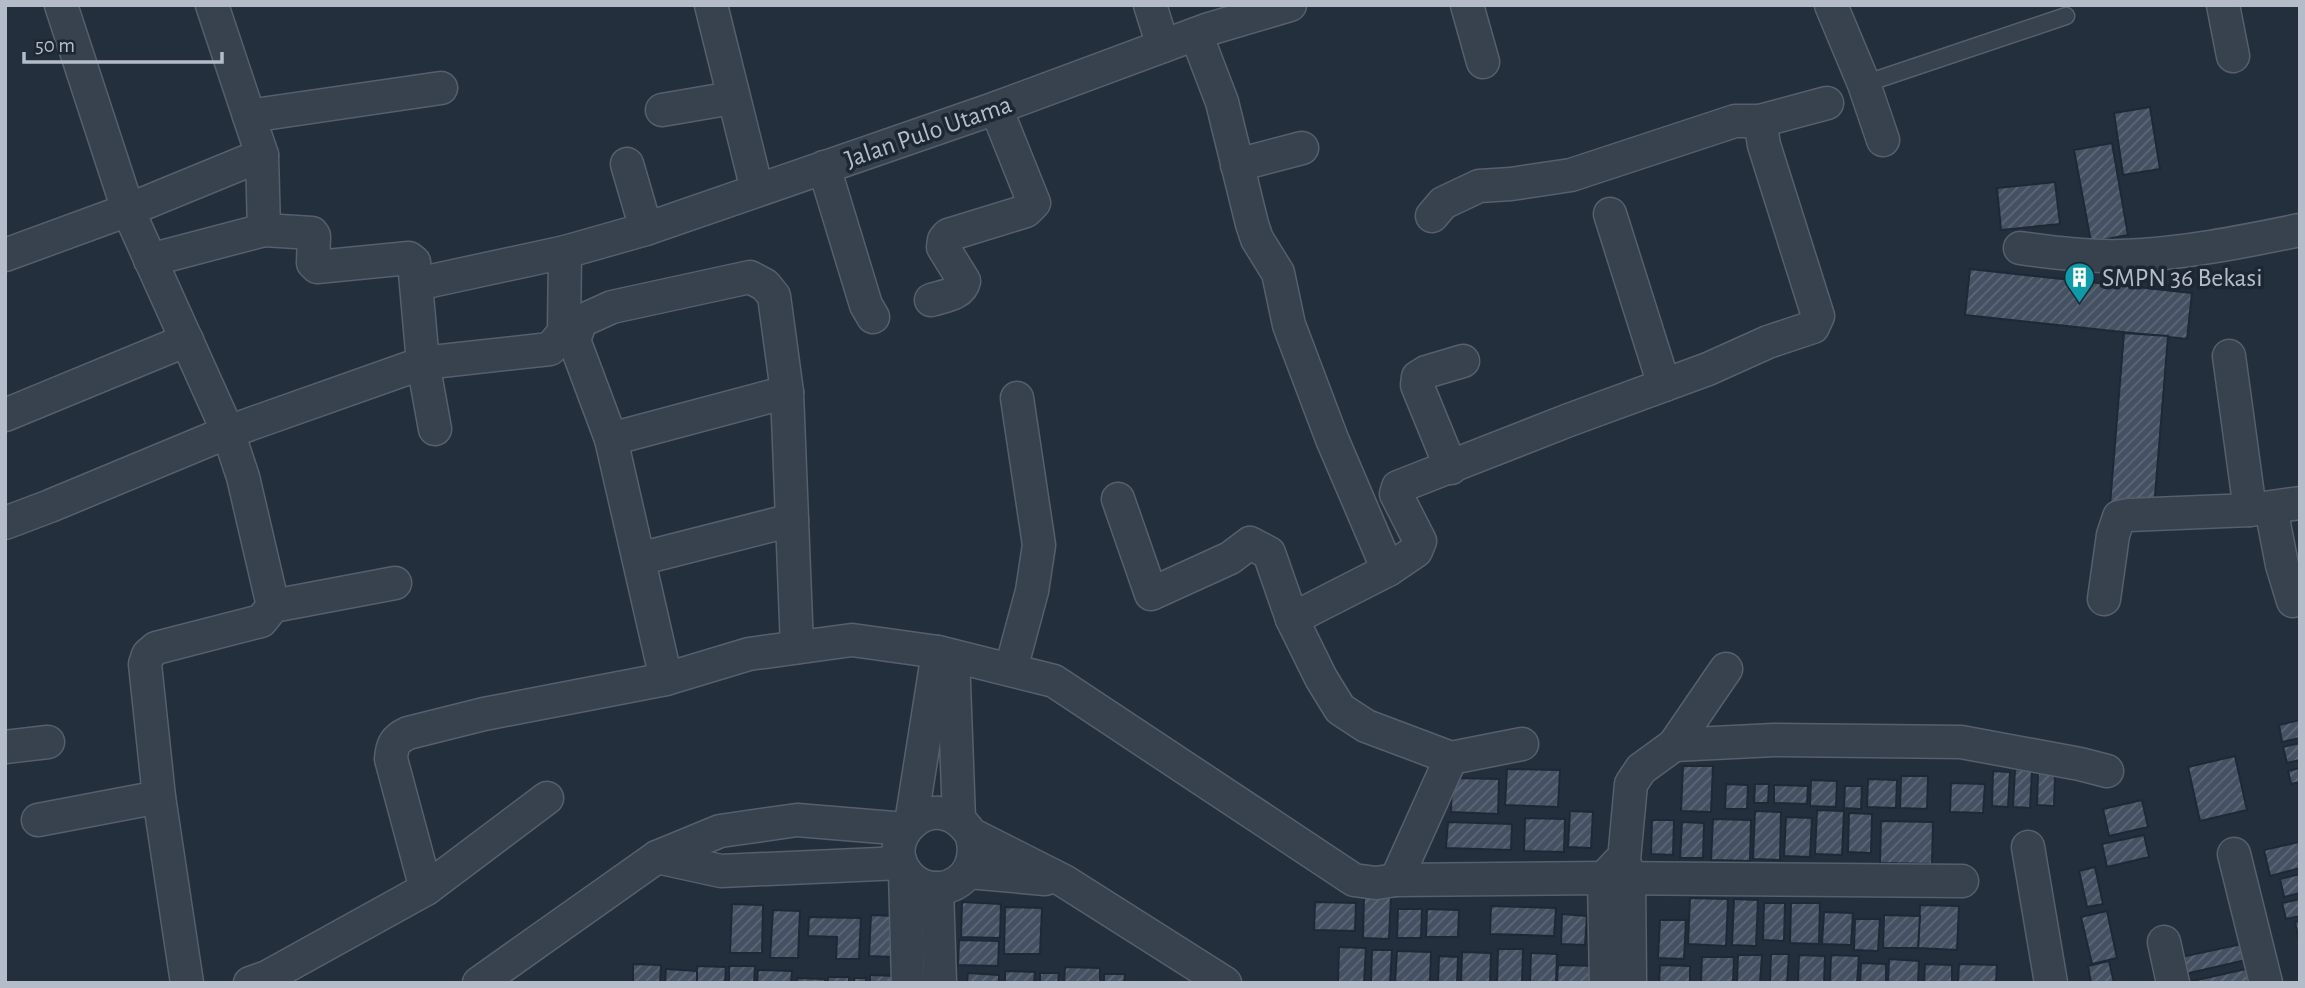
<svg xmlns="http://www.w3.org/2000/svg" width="2305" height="988" viewBox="0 0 2305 988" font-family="'Alegreya Sans',sans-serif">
<defs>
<pattern id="building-hatch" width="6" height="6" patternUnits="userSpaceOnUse" patternTransform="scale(1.75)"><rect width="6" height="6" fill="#455162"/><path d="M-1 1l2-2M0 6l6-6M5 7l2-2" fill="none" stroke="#5d6877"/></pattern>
</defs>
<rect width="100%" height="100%" fill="#242f3e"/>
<g fill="url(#building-hatch)" stroke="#1f2835" stroke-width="2">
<polygon points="2150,107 2160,169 2123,175 2114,113"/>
<polygon points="2112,143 2128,235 2091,242 2074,150"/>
<polygon points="2055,182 2060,224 2001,230 1997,188"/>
<polygon points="1970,269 2192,293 2187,339 1965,315"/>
<polygon points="2124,333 2168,336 2154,508 2110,505"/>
<polygon points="2300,720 2300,738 2282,742 2279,725"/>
<polygon points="2300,743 2300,760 2287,763 2283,747"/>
<polygon points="2235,756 2247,810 2200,821 2188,767"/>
<polygon points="1683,766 1713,766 1711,812 1681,811"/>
<polygon points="2300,768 2300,782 2291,784 2288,771"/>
<polygon points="1507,769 1560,770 1558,807 1505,805"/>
<polygon points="2015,769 2032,770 2030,808 2013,807"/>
<polygon points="1993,771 2010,772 2008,807 1992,806"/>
<polygon points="2038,773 2055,774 2054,806 2037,805"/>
<polygon points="1901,776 1928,776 1927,809 1900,808"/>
<polygon points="1452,778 1499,779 1498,814 1451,812"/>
<polygon points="1868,779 1897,780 1896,808 1867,807"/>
<polygon points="1811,780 1837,781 1836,807 1810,806"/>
<polygon points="1951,783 1985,784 1983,813 1950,812"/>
<polygon points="1726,784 1748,785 1747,809 1725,809"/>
<polygon points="1755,784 1769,784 1768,803 1754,803"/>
<polygon points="1774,785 1808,786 1807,804 1774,803"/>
<polygon points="1845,786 1862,786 1861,809 1844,808"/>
<polygon points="2142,800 2148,827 2109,836 2103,809"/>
<polygon points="1817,810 1844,811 1842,855 1815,854"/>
<polygon points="1570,811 1593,812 1591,848 1568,847"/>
<polygon points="1755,811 1781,812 1780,860 1753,859"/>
<polygon points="1849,813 1872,814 1871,853 1848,852"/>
<polygon points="1786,817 1812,818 1810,857 1784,856"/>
<polygon points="1525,818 1565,819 1564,852 1524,851"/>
<polygon points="1713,819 1751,820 1750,861 1711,860"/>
<polygon points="1652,820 1674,820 1673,855 1651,854"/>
<polygon points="1881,821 1933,822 1932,864 1880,863"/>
<polygon points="1448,822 1512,824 1511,850 1446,848"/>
<polygon points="1682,822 1704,823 1703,858 1680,858"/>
<polygon points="2144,835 2149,857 2107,867 2102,844"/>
<polygon points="2299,842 2300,868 2270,876 2264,850"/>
<polygon points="2095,867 2103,904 2087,907 2079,871"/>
<polygon points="2300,874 2300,893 2284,897 2280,879"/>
<polygon points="1364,894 1391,895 1389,939 1363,938"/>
<polygon points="1690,898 1728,899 1726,946 1688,944"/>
<polygon points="1734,899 1758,900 1756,946 1732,945"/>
<polygon points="2300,899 2300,916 2286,919 2282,903"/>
<polygon points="962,902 1001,904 1000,938 961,937"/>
<polygon points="1315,902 1356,903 1355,931 1314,930"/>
<polygon points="1764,903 1785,903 1784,941 1763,940"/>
<polygon points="1791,903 1820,903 1819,944 1790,943"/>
<polygon points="732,904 763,905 762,953 730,953"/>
<polygon points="1920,905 1959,906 1957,950 1918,948"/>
<polygon points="1491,906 1556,908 1554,936 1490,934"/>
<polygon points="1005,907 1042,908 1040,954 1004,954"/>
<polygon points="1398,909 1422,909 1421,938 1397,938"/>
<polygon points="1427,909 1459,910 1458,937 1426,937"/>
<polygon points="773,910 800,911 798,958 770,958"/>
<polygon points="2107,911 2117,958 2092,964 2081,917"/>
<polygon points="1824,912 1853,913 1851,945 1822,944"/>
<polygon points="1562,914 1587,916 1585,945 1561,944"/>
<polygon points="871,915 896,916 894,957 869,956"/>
<polygon points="1884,915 1920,916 1918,948 1883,948"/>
<polygon points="809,917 861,918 859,959 836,959 837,937 808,936"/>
<polygon points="1855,919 1880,919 1878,951 1854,950"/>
<polygon points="1660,920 1686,920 1684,959 1658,958"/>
<polygon points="2300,921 2300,941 2299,941 2295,922"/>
<polygon points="959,940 999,941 998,966 958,965"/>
<polygon points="2242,944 2246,960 2185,974 2181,957"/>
<polygon points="1339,947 1366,948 1364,983 1338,982"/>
<polygon points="1498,949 1523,949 1522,983 1497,983"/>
<polygon points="1372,950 1392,950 1390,983 1371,983"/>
<polygon points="1397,951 1431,952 1430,983 1395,983"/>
<polygon points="1462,952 1491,953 1490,983 1461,983"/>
<polygon points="1531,953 1557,954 1556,983 1530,983"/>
<polygon points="1771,954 1789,954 1787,983 1770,983"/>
<polygon points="1738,955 1762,955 1760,983 1737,983"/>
<polygon points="1799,955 1825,956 1824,983 1798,983"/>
<polygon points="1831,955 1859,956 1857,983 1830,983"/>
<polygon points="1439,956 1458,957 1457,983 1438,983"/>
<polygon points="1702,957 1734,957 1733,983 1701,983"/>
<polygon points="1889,959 1919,961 1918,983 1888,983"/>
<polygon points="2109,961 2114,983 2091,983 2088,966"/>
<polygon points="1861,963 1886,964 1886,983 1860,983"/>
<polygon points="633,964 661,965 660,983 633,983"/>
<polygon points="1925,964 1952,965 1952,983 1924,983"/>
<polygon points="1959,964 1997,965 1996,983 1958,983"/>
<polygon points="1558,965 1595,966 1595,983 1557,983"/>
<polygon points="1660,965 1690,966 1690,983 1659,983"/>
<polygon points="697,966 726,967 725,983 696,983"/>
<polygon points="729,966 755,966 754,983 729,983"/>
<polygon points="1065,967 1100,968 1100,983 1064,983"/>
<polygon points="666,969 697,971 697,983 665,983"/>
<polygon points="2246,969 2249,983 2188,983 2188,982"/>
<polygon points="758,970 792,971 791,983 757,983"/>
<polygon points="1005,971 1035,972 1034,983 1005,983"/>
<polygon points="968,973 999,975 999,983 967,983"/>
<polygon points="1040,973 1059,973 1058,983 1040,983"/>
<polygon points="1104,974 1125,974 1124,983 1104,983"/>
<polygon points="870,975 897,976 896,983 870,983"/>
<rect x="828" y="977" width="21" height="6"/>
<polygon points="797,978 825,979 825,983 797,983"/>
<rect x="854" y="978" width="12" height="5"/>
</g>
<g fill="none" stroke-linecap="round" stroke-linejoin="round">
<defs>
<polyline id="service" points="1864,84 2066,16"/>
<g id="minor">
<polyline points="61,5 128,210 228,432 243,477 273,606 261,621 156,648 148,655 145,664 159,797 187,983"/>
<polyline points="711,5 757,190"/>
<polyline points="1150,5 1163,46"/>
<polyline points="1467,5 1483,62"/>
<polyline points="1831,5 1864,84 1883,140"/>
<polyline points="2223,5 2233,56"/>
<polyline points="1196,34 1222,102 1252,224 1257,239 1278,273 1289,325 1332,439 1388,570"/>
<polyline points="662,110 732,98"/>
<polyline points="249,116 441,88"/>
<polyline points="627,164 646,229"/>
<polyline points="1237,165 1302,148"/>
<polyline points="824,167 866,305 873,317"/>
<polyline points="1610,214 1664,385"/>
<polyline points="1432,216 1443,203 1479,186 1511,184 1571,175 1735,121 1760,121"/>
<polyline points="264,230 312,233 314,236 313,263 317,267 409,258 414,262 423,363 435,429"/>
<path d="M2020,248C2054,253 2088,257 2122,256C2182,254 2242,242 2300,230"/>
<polyline points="565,252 646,229 996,108 1209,29 1290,5"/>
<polyline points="5,255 128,210 262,155 212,5"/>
<polyline points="150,260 264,230 262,155"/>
<path d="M931,300C943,296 961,295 964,281L943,247L944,240L948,235L1026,211L1034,203L996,108"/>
<polyline points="2229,356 2250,510"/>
<polyline points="5,415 187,340"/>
<polyline points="611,439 787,392"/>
<polyline points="1451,468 1417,385 1418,377 1426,372 1463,361"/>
<polyline points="1118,499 1151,594 1230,558 1250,543 1269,553 1292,619 1321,678 1340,709 1366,726 1451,758 1396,880"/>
<polyline points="2271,508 2282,565 2293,601"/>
<polyline points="5,523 50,506 228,432 423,363 550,349 564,332 565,252 417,284"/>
<polyline points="639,559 792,520"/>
<polyline points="2104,599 2113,535 2119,517 2129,515 2250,510 2300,503"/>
<polyline points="273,606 395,583"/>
<polyline points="1292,619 1388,570 1416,551 1420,541 1396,494 1398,487 1569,420 1708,369 1768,342 1813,327 1818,316 1764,145 1760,121 1827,103"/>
<polyline points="953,656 959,819"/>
<polyline points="1011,669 1032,591 1039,545 1017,398"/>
<polyline points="666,679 611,439 574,340 581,321 612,307 750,277 765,285 774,296 787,392 797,647"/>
<polyline points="1674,745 1774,740 1961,742 2080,764 2107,771"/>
<polyline points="5,747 48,742"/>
<polyline points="1451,758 1522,744"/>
<polyline points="38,820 159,797"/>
<polyline points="911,823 938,652"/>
<path d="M971,834C979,858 969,883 942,888C932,889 920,886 912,879C870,842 936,780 971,834L1064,881L1225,983"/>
<polyline points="2028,847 2051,983"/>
<polyline points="2234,854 2266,983"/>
<polyline points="657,857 721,871 901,863"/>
<polyline points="905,871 908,983"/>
<polyline points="968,872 1045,879"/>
<polyline points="937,888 940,983"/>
<polyline points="426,889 547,798"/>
<polyline points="2164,942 2173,983"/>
<path d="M250,983L267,977L426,889L391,759C392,745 395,739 408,733L484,714L666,679L749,654L852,640L938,652L1054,681L1354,880L1376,883L1396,880L1604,878L1962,881"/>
<polyline points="479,983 657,857 720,831 797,820 906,829"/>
<polyline points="1606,983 1604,878 1618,863"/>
<polyline points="1630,983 1629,878 1624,860 1631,784 1641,769 1674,745 1726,669"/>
</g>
</defs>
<use href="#service" stroke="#565f6c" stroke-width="19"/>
<use href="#minor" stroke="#565f6c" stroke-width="35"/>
<use href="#service" stroke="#38414e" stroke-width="16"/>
<use href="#minor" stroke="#38414e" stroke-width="32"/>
</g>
<defs>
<symbol id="building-pin" viewBox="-11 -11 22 30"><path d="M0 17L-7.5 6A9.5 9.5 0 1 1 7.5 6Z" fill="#0f9aa8" stroke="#1d2633"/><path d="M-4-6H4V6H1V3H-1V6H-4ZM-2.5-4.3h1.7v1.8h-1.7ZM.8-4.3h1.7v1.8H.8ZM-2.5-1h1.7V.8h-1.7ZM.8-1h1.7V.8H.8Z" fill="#fff"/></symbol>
</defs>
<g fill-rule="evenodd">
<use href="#building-pin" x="2062" y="260" width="35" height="47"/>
</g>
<g text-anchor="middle" stroke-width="7" stroke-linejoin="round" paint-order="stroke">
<g font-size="26" fill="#b4bcc9" stroke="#1d2633">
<text transform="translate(928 131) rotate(-19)" y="9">Jalan Pulo Utama</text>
</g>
<g font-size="26" fill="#b4bcc9" stroke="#1d2633" text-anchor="start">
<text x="2102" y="286">SMPN 36 Bekasi</text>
</g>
</g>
<rect width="2305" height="988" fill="none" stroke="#b4bcc9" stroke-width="14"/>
<path d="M24 52v10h198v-10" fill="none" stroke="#b4bcc9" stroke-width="3.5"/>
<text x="35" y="52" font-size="21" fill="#b4bcc9" stroke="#1d2633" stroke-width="5" paint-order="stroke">50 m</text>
</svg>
